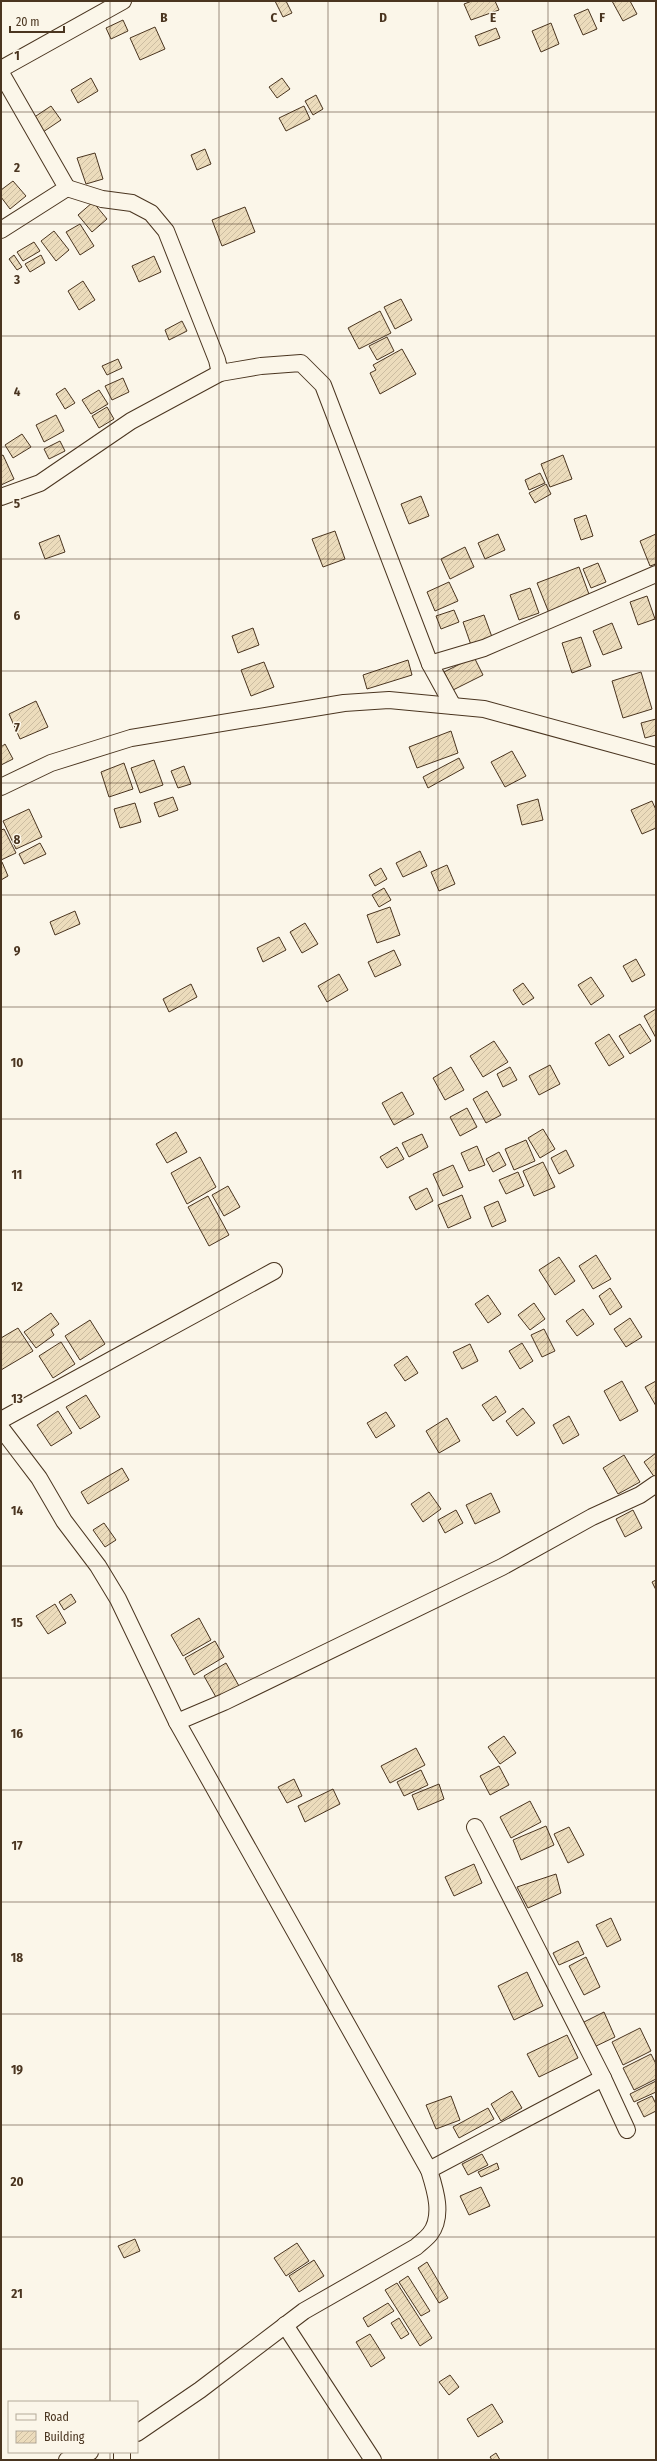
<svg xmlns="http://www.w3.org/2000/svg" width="657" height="2461" viewBox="0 0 657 2461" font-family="'Fira Sans Condensed',sans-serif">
<defs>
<pattern id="building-hatch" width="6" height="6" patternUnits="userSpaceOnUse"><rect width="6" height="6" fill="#ecdcbc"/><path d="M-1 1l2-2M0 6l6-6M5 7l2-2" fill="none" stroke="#ccbda1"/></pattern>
</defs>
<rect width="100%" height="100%" fill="#fbf6e9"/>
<g fill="url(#building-hatch)" stroke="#4a3520">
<polygon points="275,1 286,1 292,13 283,17"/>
<polygon points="472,1 495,1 499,10 471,20 464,4"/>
<polygon points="612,1 630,1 637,14 623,21"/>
<polygon points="588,9 597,29 583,35 574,15"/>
<polygon points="123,20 128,31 111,39 106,28"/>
<polygon points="551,23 559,44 541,52 532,31"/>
<polygon points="155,27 165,49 140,60 130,38"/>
<polygon points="496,28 500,38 479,46 475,36"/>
<polygon points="91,78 98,91 78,103 71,90"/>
<polygon points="282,78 290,89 277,98 269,87"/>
<polygon points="316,95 323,109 313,115 305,101"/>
<polygon points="51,106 61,120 40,134 30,120"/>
<polygon points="304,106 310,119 286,131 279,118"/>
<polygon points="205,149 211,164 197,170 191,155"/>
<polygon points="95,153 103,179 86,184 77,158"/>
<polygon points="13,181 26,196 10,209 1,197 1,190"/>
<polygon points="93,202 107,219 92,232 78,215"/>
<polygon points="245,207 255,232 222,246 212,220"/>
<polygon points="80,224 94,246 80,255 66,232"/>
<polygon points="54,231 69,250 56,261 41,241"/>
<polygon points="34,242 40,251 23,261 17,252"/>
<polygon points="14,255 22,267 17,270 9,259"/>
<polygon points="41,255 45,263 30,272 25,264"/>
<polygon points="154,256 161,272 139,282 132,266"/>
<polygon points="83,281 95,300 79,310 68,291"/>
<polygon points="401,299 412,320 395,329 384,307"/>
<polygon points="380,311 391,333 359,349 348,328"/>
<polygon points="182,321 187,331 169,340 165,330"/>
<polygon points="387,337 394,351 377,360 369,346"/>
<polygon points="402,349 416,374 380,394 370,373 376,370 373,365"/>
<polygon points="118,359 122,368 107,375 102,366"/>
<polygon points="123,378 129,392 112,400 105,386"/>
<polygon points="65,388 75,403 65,409 56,394"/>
<polygon points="99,390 108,404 91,414 82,400"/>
<polygon points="107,407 114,419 99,428 92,416"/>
<polygon points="56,415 64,431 44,442 36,425"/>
<polygon points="22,434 31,447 13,458 5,445"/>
<polygon points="60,441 65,451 49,459 44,449"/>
<polygon points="3,455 14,479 1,485 1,456"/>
<polygon points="563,455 572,479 550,487 541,464"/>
<polygon points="540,473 545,483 529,490 525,480"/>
<polygon points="546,484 551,494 535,503 529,493"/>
<polygon points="421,496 429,516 409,524 401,504"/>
<polygon points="586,515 593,536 581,540 574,519"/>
<polygon points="335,531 345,559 323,567 312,539"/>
<polygon points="498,534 505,550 485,559 478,543"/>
<polygon points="656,534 656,564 650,566 640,541"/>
<polygon points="59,535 65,552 45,559 39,543"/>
<polygon points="465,547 474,567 450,579 441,559"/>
<polygon points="598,563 606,582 591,588 583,569"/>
<polygon points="579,567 590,597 549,613 537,583"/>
<polygon points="449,582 458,601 435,611 427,592"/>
<polygon points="530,588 539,613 519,620 510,595"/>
<polygon points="647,596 655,619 638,625 630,602"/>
<polygon points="454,610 459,622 441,629 436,616"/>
<polygon points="484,615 492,637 471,645 463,622"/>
<polygon points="612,623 622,648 603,655 593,631"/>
<polygon points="253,628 259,645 238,653 232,636"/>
<polygon points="581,637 591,666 572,673 562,643"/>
<polygon points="474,657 483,675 453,690 444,672"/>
<polygon points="408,660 412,675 367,689 363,675"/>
<polygon points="264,662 274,687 251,696 241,670"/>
<polygon points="641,672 652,709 623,718 612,681"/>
<polygon points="36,701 48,727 20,739 9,714"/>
<polygon points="656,719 656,735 645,738 641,723"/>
<polygon points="451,731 458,753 417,768 409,747"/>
<polygon points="5,744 13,759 1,765 1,747"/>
<polygon points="512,751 526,776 505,787 491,762"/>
<polygon points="459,758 464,768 428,788 423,777"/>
<polygon points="154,760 163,785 140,793 131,768"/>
<polygon points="124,763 133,789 109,797 101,772"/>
<polygon points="184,766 191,784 178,788 171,771"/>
<polygon points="173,797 178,810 159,817 154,803"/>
<polygon points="538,799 543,820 522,825 517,805"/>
<polygon points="652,801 656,810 656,828 642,834 631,810"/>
<polygon points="135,803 141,822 120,828 114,809"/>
<polygon points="29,809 42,837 16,849 3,821"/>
<polygon points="4,829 16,853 1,860 1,830"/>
<polygon points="40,843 46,854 24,864 19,854"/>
<polygon points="420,851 427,866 403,877 396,863"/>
<polygon points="2,862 8,876 1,880 1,863"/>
<polygon points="447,865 455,884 439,891 431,872"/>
<polygon points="381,868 387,879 375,886 369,875"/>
<polygon points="384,888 391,900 379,907 372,895"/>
<polygon points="390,907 400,935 377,943 367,915"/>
<polygon points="75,911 80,924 55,935 50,922"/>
<polygon points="305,923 318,944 302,953 290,932"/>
<polygon points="279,937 286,950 263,962 257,948"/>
<polygon points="394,950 401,965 375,977 368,962"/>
<polygon points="636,959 645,975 632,982 623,966"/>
<polygon points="339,974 348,990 327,1002 318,986"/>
<polygon points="591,977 604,996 591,1005 578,985"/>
<polygon points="523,983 534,998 523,1005 513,990"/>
<polygon points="191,984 197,997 169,1012 163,999"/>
<polygon points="656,1009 656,1038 644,1016"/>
<polygon points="640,1024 651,1041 630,1054 619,1036"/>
<polygon points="609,1034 624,1057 609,1066 595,1043"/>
<polygon points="494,1041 508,1062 483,1077 470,1056"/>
<polygon points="550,1065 560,1084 539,1095 529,1076"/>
<polygon points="451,1067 464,1090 445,1100 433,1078"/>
<polygon points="510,1067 517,1080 503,1087 497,1074"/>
<polygon points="487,1091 501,1115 486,1123 473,1099"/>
<polygon points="402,1092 414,1114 394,1125 382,1103"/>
<polygon points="467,1108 477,1127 460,1136 450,1117"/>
<polygon points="543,1129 555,1149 540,1158 528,1138"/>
<polygon points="176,1132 187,1152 167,1163 156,1144"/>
<polygon points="422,1134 428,1147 409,1157 402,1143"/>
<polygon points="526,1140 535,1161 514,1170 505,1149"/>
<polygon points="477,1146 485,1165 469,1171 461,1153"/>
<polygon points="397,1147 404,1159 387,1168 380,1157"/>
<polygon points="566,1150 574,1166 559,1174 551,1158"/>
<polygon points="499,1152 506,1165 493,1172 486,1159"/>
<polygon points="200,1157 216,1187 187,1204 171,1173"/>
<polygon points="543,1162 555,1187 534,1196 523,1171"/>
<polygon points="453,1165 463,1187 443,1196 433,1174"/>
<polygon points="518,1172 524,1186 506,1194 499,1180"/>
<polygon points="228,1186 240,1207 224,1216 212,1195"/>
<polygon points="427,1188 433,1201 416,1210 409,1197"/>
<polygon points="462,1195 471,1218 448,1228 438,1205"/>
<polygon points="208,1196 229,1235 209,1246 188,1207"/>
<polygon points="498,1201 506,1221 492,1227 484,1207"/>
<polygon points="596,1255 611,1279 593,1289 579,1266"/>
<polygon points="559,1257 575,1281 555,1295 539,1270"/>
<polygon points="610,1288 622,1307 610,1315 599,1296"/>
<polygon points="488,1295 501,1314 488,1323 475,1304"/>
<polygon points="534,1303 545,1319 530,1330 518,1315"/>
<polygon points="583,1309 594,1324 577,1336 566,1321"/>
<polygon points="51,1313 59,1324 51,1330 54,1335 36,1348 24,1332"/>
<polygon points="630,1318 642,1337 626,1347 614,1329"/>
<polygon points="90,1320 105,1344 80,1360 65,1336"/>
<polygon points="18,1328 33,1351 1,1370 1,1338"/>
<polygon points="544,1329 555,1351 542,1357 531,1335"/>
<polygon points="61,1342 75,1364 53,1378 39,1356"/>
<polygon points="522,1343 533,1361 520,1369 509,1351"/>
<polygon points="470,1344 478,1361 462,1369 453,1352"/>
<polygon points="407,1356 418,1373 405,1381 394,1365"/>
<polygon points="622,1381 638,1411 620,1421 604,1391"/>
<polygon points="656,1381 656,1406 645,1387"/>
<polygon points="86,1395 100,1417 80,1429 66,1407"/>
<polygon points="496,1396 506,1412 493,1421 482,1405"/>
<polygon points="523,1408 535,1423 517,1436 506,1421"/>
<polygon points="58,1411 72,1433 51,1446 37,1425"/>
<polygon points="386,1412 395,1426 376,1438 367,1423"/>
<polygon points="569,1416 579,1435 563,1444 553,1425"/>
<polygon points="447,1418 460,1441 439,1453 426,1431"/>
<polygon points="656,1453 656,1477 655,1478 644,1462"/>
<polygon points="624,1455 640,1482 618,1494 603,1468"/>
<polygon points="122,1468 129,1480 88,1504 81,1492"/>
<polygon points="429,1492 441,1509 423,1522 411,1504"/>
<polygon points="491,1493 500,1512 475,1524 466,1505"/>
<polygon points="456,1510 463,1523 445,1533 438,1520"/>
<polygon points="633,1510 642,1528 625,1537 616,1519"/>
<polygon points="104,1523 116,1540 105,1547 93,1530"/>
<polygon points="656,1580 656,1590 652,1582"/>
<polygon points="71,1594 76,1602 64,1610 59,1602"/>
<polygon points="55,1604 66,1623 48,1634 36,1616"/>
<polygon points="199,1618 211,1640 183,1656 171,1635"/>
<polygon points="215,1641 224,1657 194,1675 185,1658"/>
<polygon points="226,1663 239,1686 217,1699 204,1676"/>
<polygon points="504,1736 516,1753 500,1764 488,1747"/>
<polygon points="416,1748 425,1765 390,1783 381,1766"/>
<polygon points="499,1766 509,1785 490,1795 480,1776"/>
<polygon points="421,1770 428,1785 404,1796 397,1782"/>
<polygon points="294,1779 302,1796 287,1803 278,1787"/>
<polygon points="439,1784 444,1799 418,1810 412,1795"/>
<polygon points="333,1789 340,1804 305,1822 298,1806"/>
<polygon points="530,1801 541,1822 511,1838 500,1817"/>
<polygon points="546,1826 554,1845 521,1860 513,1840"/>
<polygon points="569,1827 584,1855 568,1863 554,1834"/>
<polygon points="474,1864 482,1883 454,1896 445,1877"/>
<polygon points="556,1874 561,1893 528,1908 517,1887"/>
<polygon points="611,1918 621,1940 607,1947 596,1925"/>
<polygon points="578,1941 584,1954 559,1965 553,1953"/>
<polygon points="586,1957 600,1987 584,1995 569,1966"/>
<polygon points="527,1972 543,2006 514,2020 498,1986"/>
<polygon points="604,2012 615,2037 592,2048 582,2023"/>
<polygon points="640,2028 651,2051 623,2065 612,2042"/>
<polygon points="567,2035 578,2058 539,2077 527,2054"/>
<polygon points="651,2054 656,2064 656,2079 634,2090 623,2068"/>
<polygon points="656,2081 656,2092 634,2102 630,2094"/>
<polygon points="512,2091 522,2108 501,2121 491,2104"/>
<polygon points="451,2096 460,2120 436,2129 426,2105"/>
<polygon points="652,2096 656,2104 656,2111 644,2117 637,2103"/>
<polygon points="488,2108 494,2119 459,2138 453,2127"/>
<polygon points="482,2154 488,2165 468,2175 462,2164"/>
<polygon points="497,2163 499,2169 481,2177 478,2172"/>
<polygon points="481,2187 490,2206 469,2215 460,2196"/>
<polygon points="135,2239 140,2251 124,2258 118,2246"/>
<polygon points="297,2243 309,2261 286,2276 274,2258"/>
<polygon points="314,2260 324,2276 299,2292 289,2276"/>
<polygon points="427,2262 448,2298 439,2303 418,2268"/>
<polygon points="408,2276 430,2311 421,2316 399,2282"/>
<polygon points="397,2283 432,2338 420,2346 385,2290"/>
<polygon points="388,2303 394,2311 368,2327 363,2318"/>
<polygon points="399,2318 409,2334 401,2339 391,2323"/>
<polygon points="370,2334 385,2358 371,2367 356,2342"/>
<polygon points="450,2375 459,2387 449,2395 439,2382"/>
<polygon points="492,2404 503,2422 478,2437 467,2419"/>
<polygon points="496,2453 500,2460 492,2460 490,2457"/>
</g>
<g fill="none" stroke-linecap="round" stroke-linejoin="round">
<defs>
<g id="street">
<polyline points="1,69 123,1"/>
<polyline points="1,73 67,188 1,230"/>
<polyline points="67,188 102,199 132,203 151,213 166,231 217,360 220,373 261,366 301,363 323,385 430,664 453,706"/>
<polyline points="1,497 40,483 131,421 220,373"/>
<polyline points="430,664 484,648 656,574"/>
<polyline points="1,787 51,763 131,738 344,703 389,700 484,709 656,756"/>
<polyline points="1,1420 274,1271"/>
<path d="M1,1428L39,1478L64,1521L98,1566L118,1599L177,1722L429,2170C435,2189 444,2216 430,2234C426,2239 420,2243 416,2247L304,2311L200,2390L137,2433"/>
<polyline points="177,1722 224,1702 502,1567 592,1517 640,1495 656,1484"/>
<polyline points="603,2078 627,2130"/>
<polyline points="429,2170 603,2078 475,1827"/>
<polyline points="285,2325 373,2460"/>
<polyline points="122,2452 122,2460"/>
<polyline points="67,2460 90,2452"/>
</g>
</defs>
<use href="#street" stroke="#4a3520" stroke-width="18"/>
<use href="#street" stroke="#fbf6e9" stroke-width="16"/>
</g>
<path fill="none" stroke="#4a3520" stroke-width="1" stroke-opacity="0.55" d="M110,1V2402M219,1V2460M328,1V2460M438,1V2460M548,1V2460M1,112H656M1,224H656M1,336H656M1,447H656M1,559H656M1,671H656M1,783H656M1,895H656M1,1007H656M1,1119H656M1,1230H656M1,1342H656M1,1454H656M1,1566H656M1,1678H656M1,1790H656M1,1902H656M1,2014H656M1,2125H656M1,2237H656M1,2349H656M110,2452V2460"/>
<g font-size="13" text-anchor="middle" font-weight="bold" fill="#4a3520" stroke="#fbf6e9" stroke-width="3" stroke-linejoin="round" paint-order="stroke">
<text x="164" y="22">B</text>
<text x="274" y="22">C</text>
<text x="383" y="22">D</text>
<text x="493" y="22">E</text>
<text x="602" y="22">F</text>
<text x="17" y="60">1</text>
<text x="17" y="172">2</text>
<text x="17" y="284">3</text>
<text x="17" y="396">4</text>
<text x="17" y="508">5</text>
<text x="17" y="620">6</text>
<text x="17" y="732">7</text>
<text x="17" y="844">8</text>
<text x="17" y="955">9</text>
<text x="17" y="1067">10</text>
<text x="17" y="1179">11</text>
<text x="17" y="1291">12</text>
<text x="17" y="1403">13</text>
<text x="17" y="1515">14</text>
<text x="17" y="1627">15</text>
<text x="17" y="1738">16</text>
<text x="17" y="1850">17</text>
<text x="17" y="1962">18</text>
<text x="17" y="2074">19</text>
<text x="17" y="2186">20</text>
<text x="17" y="2298">21</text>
</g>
<rect width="657" height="2461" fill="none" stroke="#4a3520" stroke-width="4"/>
<rect x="8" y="2401" width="130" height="52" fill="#fbf6e9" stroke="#b4a999"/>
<rect x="16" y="2414" width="20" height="6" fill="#fbf6e9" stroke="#b4a999"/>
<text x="44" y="2421" font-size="12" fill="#4a3520">Road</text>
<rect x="16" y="2431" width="20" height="12" fill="url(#building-hatch)" stroke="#b4a999"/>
<text x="44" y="2441" font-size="12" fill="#4a3520">Building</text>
<path d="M10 26v6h54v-6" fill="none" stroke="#4a3520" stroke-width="2"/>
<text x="16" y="26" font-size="12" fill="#4a3520" stroke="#fbf6e9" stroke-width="3" paint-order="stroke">20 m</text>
</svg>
